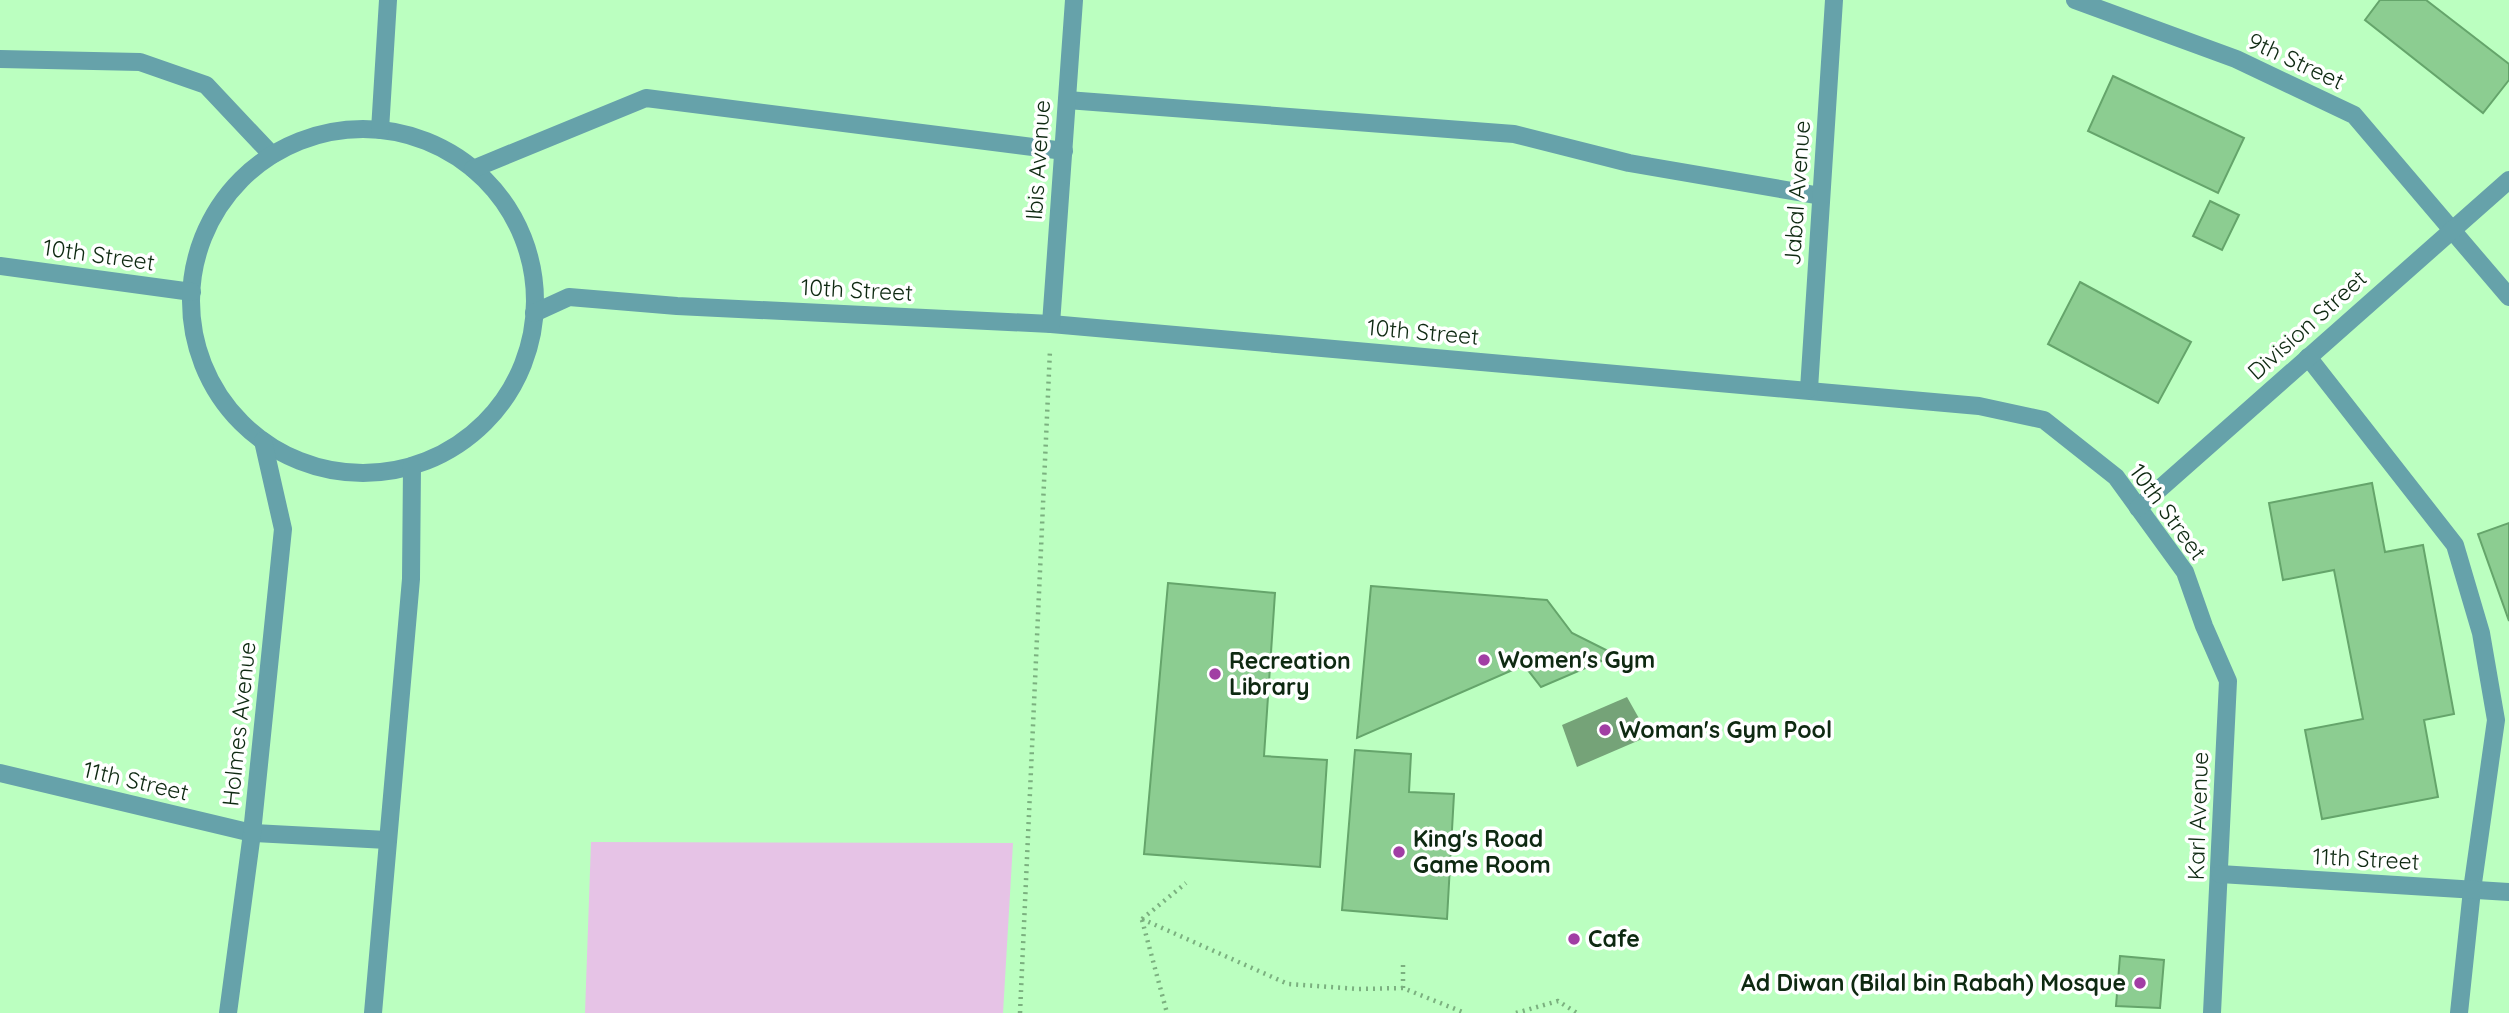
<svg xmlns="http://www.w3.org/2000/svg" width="2509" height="1013" viewBox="0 0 2509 1013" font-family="Quicksand,sans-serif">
<rect width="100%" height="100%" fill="#bbffc0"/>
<polygon fill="#e6c3e6" points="591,842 1013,843 1003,1013 585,1013"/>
<polygon fill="#75a378" points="1627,697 1649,736 1577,767 1562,725"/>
<g fill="#8ccd91" stroke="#65a56b" stroke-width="2">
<polygon points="2380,0 2426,0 2509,64 2509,80 2483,113 2365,20"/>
<polygon points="2113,76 2244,138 2218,193 2088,131"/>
<polygon points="2210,201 2239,215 2222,250 2193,236"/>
<polygon points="2080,282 2191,342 2158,403 2048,344"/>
<polygon points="2372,483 2385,552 2423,545 2454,714 2424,720 2438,797 2322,819 2305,730 2363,719 2334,570 2283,580 2269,503"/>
<polygon points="2509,523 2509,621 2478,534"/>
<polygon points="1168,583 1275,593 1264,756 1327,760 1320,867 1144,854"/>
<polygon points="1371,586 1547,600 1572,633 1616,655 1541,687 1524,665 1357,738"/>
<polygon points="1355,750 1411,754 1409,792 1454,794 1447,919 1342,910"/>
<polygon points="2120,956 2164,960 2160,1008 2116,1006"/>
</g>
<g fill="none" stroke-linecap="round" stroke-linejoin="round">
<g stroke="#7bb07f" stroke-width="4.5" stroke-dasharray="2 5" stroke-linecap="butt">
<polyline points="1142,919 1288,984 1359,989 1403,988 1465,1013"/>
<polyline points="1142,919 1186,883"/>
<polyline points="1142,920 1167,1013"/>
<polyline points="1403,988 1403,960"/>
<polyline points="1020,1013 1050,350"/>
<polyline points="1516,1013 1558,1001 1577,1013"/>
</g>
<g stroke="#66a2aa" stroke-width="18">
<polyline points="2075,0 2236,59 2354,115 2509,297"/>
<polyline points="0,59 140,62 206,85 272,155"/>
<polyline points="1067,100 1514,134 1629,163 1821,196"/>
<circle cx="363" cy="301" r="172"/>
<polyline points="380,130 388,0"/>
<polyline points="473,169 646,98 1064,151"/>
<polyline points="0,266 192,292"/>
<polyline points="534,313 569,297 677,306 1051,324 1979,406 2044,420 2116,477 2185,572 2204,626 2228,681 2212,1013"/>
<polyline points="1051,324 1074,0"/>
<polyline points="2308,357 2455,545 2481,633 2496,720 2472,890 2459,1013"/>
<polyline points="1809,389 1834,0"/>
<polyline points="2138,508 2509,180"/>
<polyline points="0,773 252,833 387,840"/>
<polyline points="2220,874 2509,892"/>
<polyline points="228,1013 252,833 283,529 263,441"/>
<polyline points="373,1013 411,579 412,466"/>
</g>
</g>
<g fill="#a13ea4" stroke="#fff" stroke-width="2.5">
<circle cx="1484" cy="660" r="7"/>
<circle cx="1215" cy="674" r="7"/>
<circle cx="1605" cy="730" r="7"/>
<circle cx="1399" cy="852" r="7"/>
<circle cx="1574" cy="939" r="7"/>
<circle cx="2140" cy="983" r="7"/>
</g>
<g text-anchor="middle" stroke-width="7" stroke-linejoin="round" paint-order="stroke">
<g font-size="23" fill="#0e2911" stroke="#fff">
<text transform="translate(2296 61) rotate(25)" y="8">9th Street</text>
<text transform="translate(1038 160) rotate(-86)" y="8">Ibis Avenue</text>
<text transform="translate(1797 193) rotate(-86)" y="8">Jabal Avenue</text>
<text transform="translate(99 255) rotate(8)" y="8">10th Street</text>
<text transform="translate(857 290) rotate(3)" y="8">10th Street</text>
<text transform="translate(2307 325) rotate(-42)" y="8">Division Street</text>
<text transform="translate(1423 332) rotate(5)" y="8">10th Street</text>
<text transform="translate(2168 512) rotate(54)" y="8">10th Street</text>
<text transform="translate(239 724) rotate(-84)" y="8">Holmes Avenue</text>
<text transform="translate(136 781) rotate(13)" y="8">11th Street</text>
<text transform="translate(2198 816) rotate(-88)" y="8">Karl Avenue</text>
<text transform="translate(2366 859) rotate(3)" y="8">11th Street</text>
</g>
<g font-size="23" font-weight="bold" fill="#0e2911" stroke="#fff" text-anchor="start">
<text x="1498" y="668">Women's Gym</text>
<text x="1229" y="669">Recreation<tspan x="1229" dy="26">Library</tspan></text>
<text x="1619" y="738">Woman's Gym Pool</text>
<text x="1413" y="847">King's Road<tspan x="1413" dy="26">Game Room</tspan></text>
<text x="1588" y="947">Cafe</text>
<text x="2126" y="991" text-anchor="end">Ad Diwan (Bilal bin Rabah) Mosque</text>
</g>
</g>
</svg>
